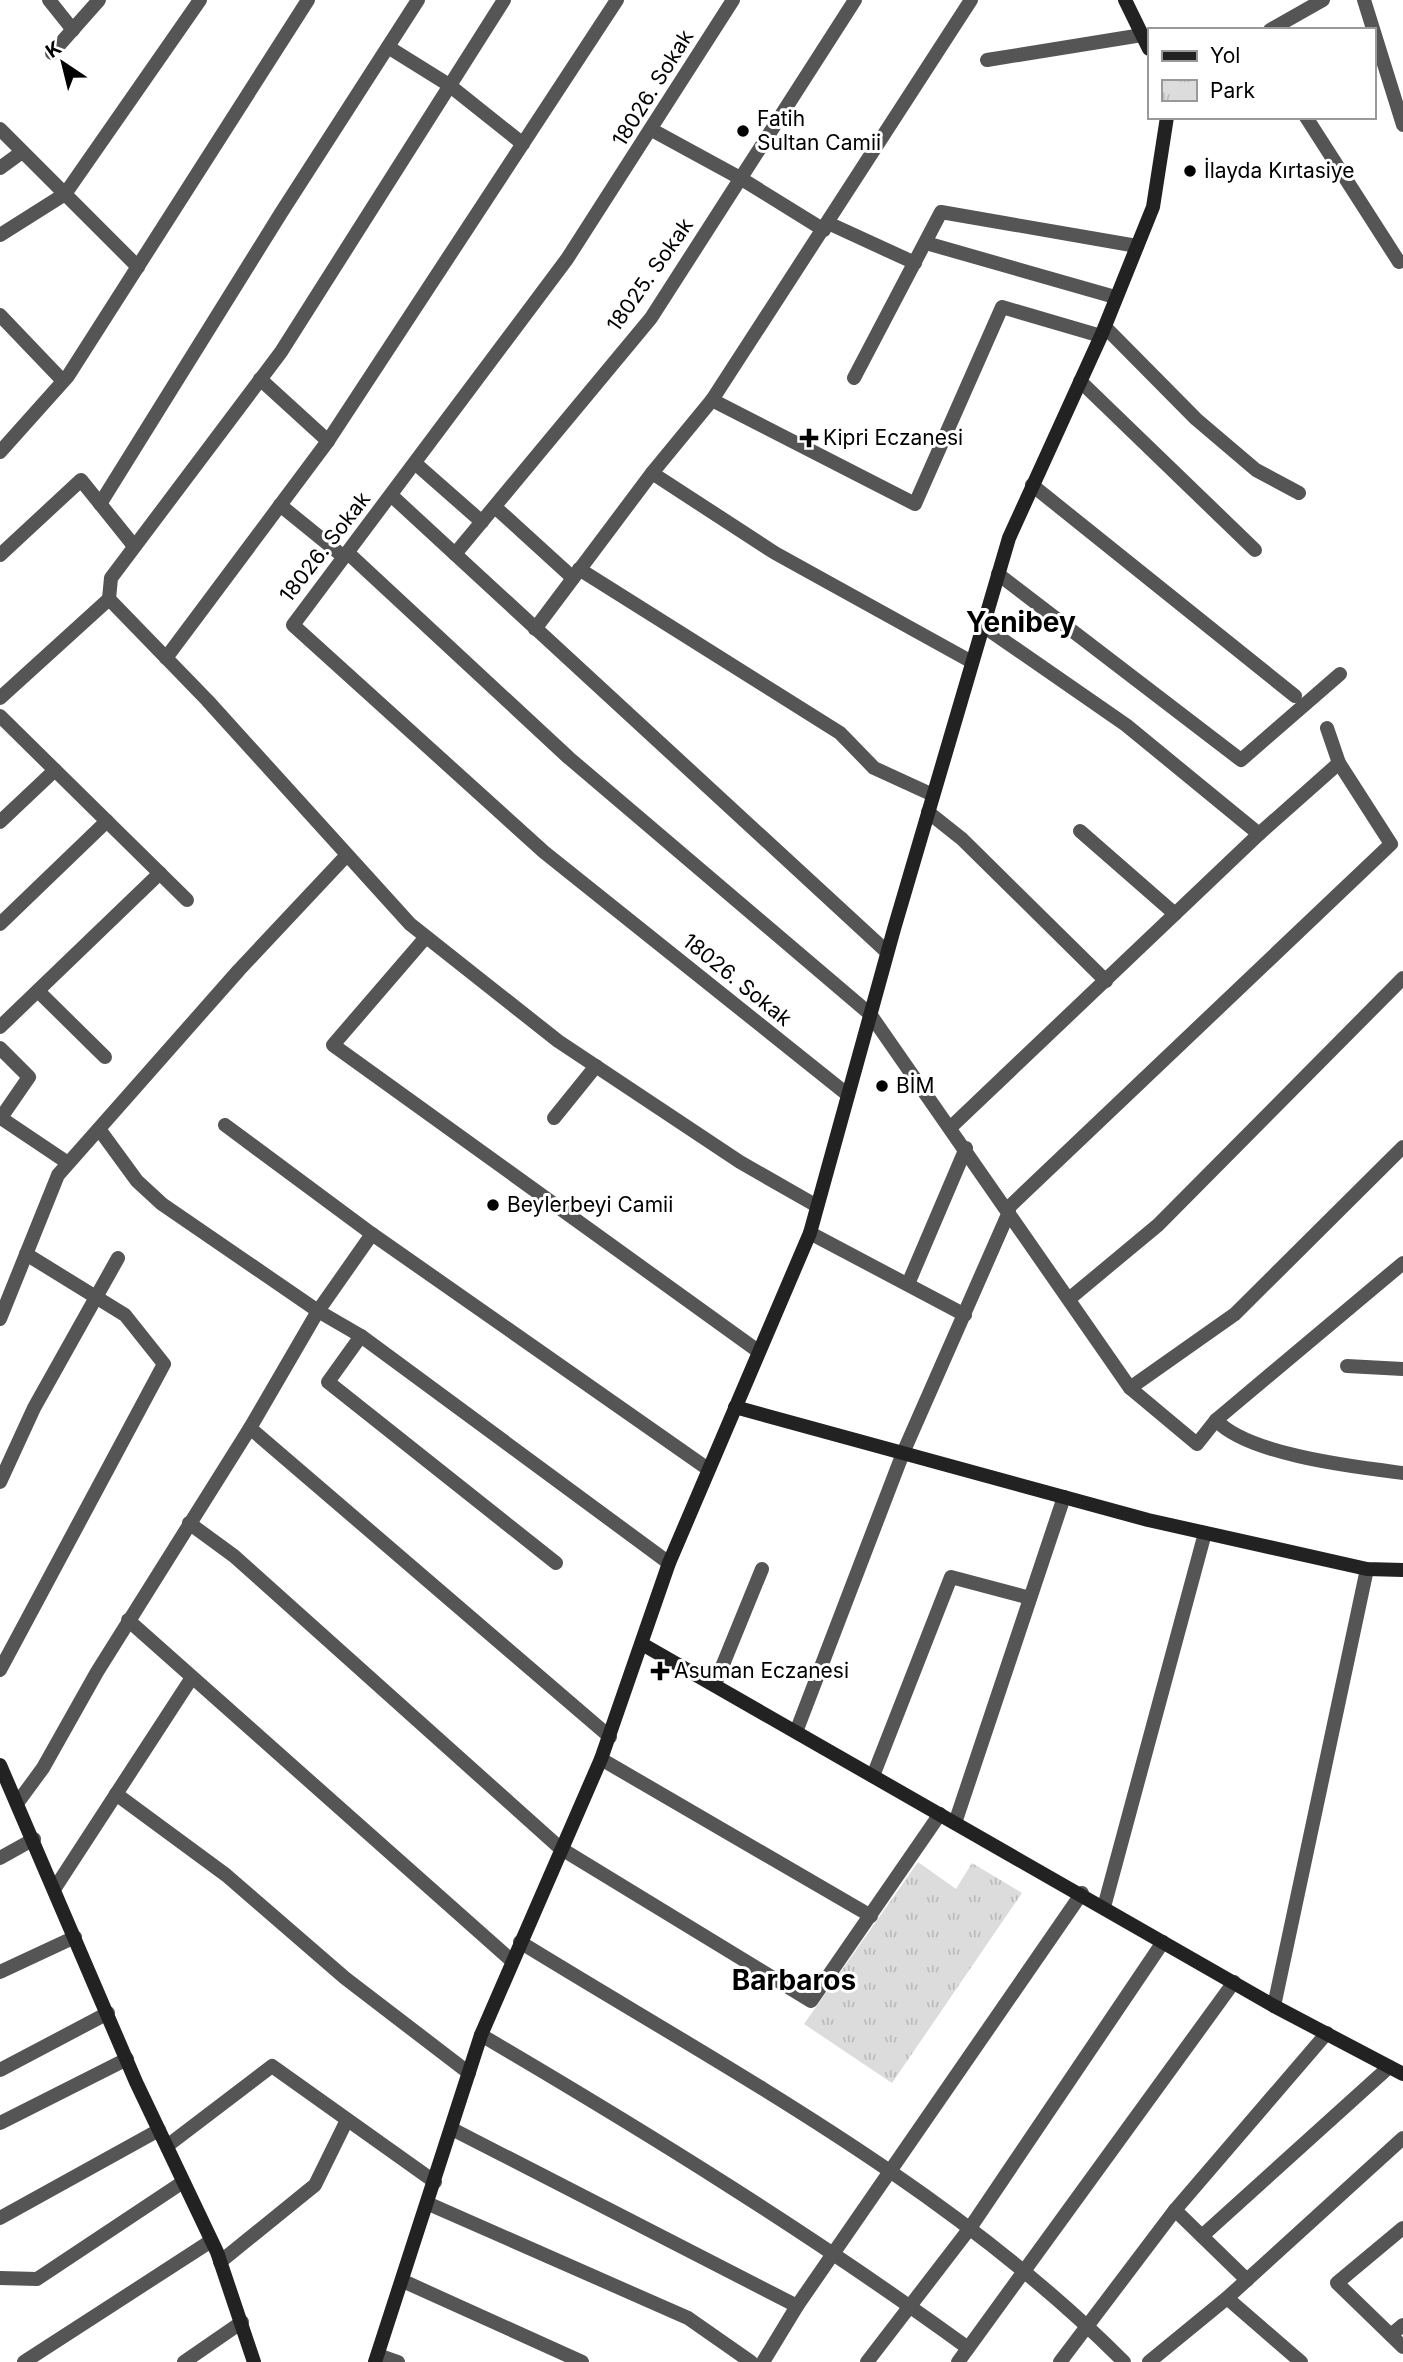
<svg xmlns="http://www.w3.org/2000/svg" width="1403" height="2362" viewBox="0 0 1403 2362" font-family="Inter,sans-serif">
<defs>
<pattern id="park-tufts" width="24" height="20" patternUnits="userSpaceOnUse" patternTransform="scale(1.75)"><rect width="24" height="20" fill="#dcdcdc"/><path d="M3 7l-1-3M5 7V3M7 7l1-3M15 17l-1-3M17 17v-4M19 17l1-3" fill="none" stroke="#bbb"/></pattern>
</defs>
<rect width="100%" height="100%" fill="#fff"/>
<polygon fill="url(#park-tufts)" points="918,1862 956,1889 972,1863 1022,1893 892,2083 804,2024"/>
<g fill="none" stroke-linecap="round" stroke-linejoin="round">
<g stroke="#555" stroke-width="14">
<polyline points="49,0 73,30"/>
<polyline points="733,0 567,259 293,625 544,852 848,1095"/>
<polyline points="1364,0 1403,125"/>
<polyline points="1270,30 1323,0"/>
<polyline points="388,47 449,85 523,144"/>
<polyline points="52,53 99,0"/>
<polyline points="987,60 1142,35"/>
<polyline points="1306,117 1399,262"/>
<polyline points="0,129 138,267"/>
<polyline points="652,130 740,178 824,230"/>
<polyline points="0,168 22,152"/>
<polyline points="828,223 915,263"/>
<polyline points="0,235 65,194 200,0"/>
<polyline points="926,243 1115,297"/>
<polyline points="0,315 63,381"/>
<polyline points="1105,327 1196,419 1256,470 1299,493"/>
<polyline points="854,378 941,212 1137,246"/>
<polyline points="260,379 328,441"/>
<polyline points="1080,381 1255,550"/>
<polyline points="712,400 915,504 1002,307 1101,336"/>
<polyline points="0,452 68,376 308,0"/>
<polyline points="416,464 482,522"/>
<polyline points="652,473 775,553 972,662"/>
<polyline points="1032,485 1295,696"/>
<polyline points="392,496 887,952"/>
<polyline points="100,504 281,213 418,0"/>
<polyline points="280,505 344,557"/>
<polyline points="495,507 573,578"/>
<polyline points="348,553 569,758 870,1014 1130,1388 1197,1444 1216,1420 1403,1263"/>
<polyline points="455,554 651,318 855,0"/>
<polyline points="0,555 81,480 134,546"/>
<polyline points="579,569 840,733 874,768 933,795"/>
<polyline points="998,574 1241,760 1340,674"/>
<polyline points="109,599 111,578 281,352 504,0"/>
<polyline points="983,626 1126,725 1259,834"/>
<polyline points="535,629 652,473 712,400 971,0"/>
<polyline points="166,658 328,441 617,0"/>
<polyline points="0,698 109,599 207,700 410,924 558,1041 740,1162 817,1206"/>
<polyline points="0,716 187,900"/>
<polyline points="928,812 962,839 1106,981"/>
<polyline points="0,822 55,770"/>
<polyline points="1080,831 1175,914"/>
<polyline points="0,924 107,821"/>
<polyline points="426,937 333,1045 758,1351"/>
<polyline points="38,991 105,1057"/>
<polyline points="0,1027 160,873"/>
<polyline points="0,1048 29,1077 0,1119"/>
<polyline points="1,1118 68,1163"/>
<polyline points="554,1118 596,1066"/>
<polyline points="225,1125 372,1234 708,1469"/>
<polyline points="951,1127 1259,834 1339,763"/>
<polyline points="99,1129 137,1181 162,1204 318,1311 361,1336 669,1563"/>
<polyline points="1007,1209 1391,844 1339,763 1327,728"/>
<polyline points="810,1233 965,1315"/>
<polyline points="908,1284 966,1148"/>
<polyline points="1069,1299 1158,1225 1403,978"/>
<polyline points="0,1319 58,1175 239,970 346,856"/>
<polyline points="361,1336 328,1382 556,1563"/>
<polyline points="1347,1366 1403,1369"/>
<polyline points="1130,1388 1235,1314 1403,1147"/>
<path d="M1216,1420C1248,1455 1356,1467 1403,1473"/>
<polyline points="250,1428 610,1737"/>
<polyline points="0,1482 34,1408 118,1258"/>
<polyline points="189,1523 234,1556 560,1848 811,2001 940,1814"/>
<polyline points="128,1620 512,1961"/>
<polyline points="0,1670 164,1364 125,1315 26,1254"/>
<polyline points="715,1684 762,1569"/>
<polyline points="796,1732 903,1453 1009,1212"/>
<polyline points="601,1759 871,1916"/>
<polyline points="873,1776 951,1577 1030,1598"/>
<polyline points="116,1794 226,1875 345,1978 469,2073"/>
<polyline points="18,1802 43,1768 97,1672 250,1428 318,1311 372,1234"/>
<polyline points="955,1823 1064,1497"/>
<polyline points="0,1858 34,1839"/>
<polyline points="55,1888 191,1679"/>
<polyline points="1104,1907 1205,1533"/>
<path d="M520,1942C728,2070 950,2187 1124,2362"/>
<polyline points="0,1972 75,1937"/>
<polyline points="1274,2006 1367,1569"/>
<path d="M481,2035C648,2133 811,2234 968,2348"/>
<polyline points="0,2070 108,2013"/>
<polyline points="0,2123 127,2059"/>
<polyline points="452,2129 797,2306"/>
<polyline points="167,2146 272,2066 435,2182"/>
<polyline points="429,2204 688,2318 751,2362"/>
<polyline points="1175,2210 1247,2280"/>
<polyline points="0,2218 159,2130"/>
<polyline points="1403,2228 1337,2283 1403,2347"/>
<polyline points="1202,2236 1389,2067"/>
<polyline points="220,2262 315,2185 347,2120"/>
<polyline points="0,2278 37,2279 183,2182"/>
<polyline points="403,2281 582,2362"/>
<polyline points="1227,2298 1301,2362"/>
<polyline points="1391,2335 1403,2325"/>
<polyline points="378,2355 398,2362"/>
<polyline points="24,2362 211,2241"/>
<polyline points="184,2362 242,2322"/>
<polyline points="763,2362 797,2306 1082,1893"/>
<polyline points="867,2362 970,2228 1163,1942"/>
<polyline points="958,2362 1234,1982"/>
<polyline points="1060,2362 1175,2210 1327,2033"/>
<polyline points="1149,2362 1227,2298 1403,2138"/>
</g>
<g stroke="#222" stroke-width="14">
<polyline points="1125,0 1149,49"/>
<polyline points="735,1407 1148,1520 1367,1569 1403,1570"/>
<polyline points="642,1644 1274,2006 1403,2074"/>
<polyline points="0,1765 136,2082 217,2252 254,2362"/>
<polyline points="375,2362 481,2035 601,1759 669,1563 810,1233 894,929 1009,538 1101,336 1153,207 1167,117"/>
</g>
</g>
<g fill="#000" stroke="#fff" stroke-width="2.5">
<circle cx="743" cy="131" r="7"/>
<circle cx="1190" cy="171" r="7"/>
<path d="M805.5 427.5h7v7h7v7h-7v7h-7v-7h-7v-7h7z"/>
<circle cx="882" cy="1086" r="7"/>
<circle cx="493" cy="1205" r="7"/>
<path d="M656.5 1660.5h7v7h7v7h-7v7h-7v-7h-7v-7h7z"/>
</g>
<g text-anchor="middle" stroke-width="6" stroke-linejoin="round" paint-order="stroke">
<g font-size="21" fill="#000" stroke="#fff">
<text transform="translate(653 88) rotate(-58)" y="7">18026. Sokak</text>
<text transform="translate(650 275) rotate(-55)" y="7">18025. Sokak</text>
<text transform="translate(325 547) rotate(-52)" y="7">18026. Sokak</text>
<text transform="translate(737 980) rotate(39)" y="7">18026. Sokak</text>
</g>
<g font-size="21" fill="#000" stroke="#fff" text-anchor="start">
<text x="757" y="126">Fatih<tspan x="757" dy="24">Sultan Camii</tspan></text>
<text x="1204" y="178">İlayda Kırtasiye</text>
<text x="823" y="445">Kipri Eczanesi</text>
<text x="896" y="1093">BİM</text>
<text x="507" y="1212">Beylerbeyi Camii</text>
<text x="674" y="1678">Asuman Eczanesi</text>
</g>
<g font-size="28" font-weight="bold" fill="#000" stroke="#fff">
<text x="1021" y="632">Yenibey</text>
<text x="794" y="1990">Barbaros</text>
</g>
</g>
<rect x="1148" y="28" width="228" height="91" fill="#ffffff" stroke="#999999" stroke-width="2"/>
<rect x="1162" y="51" width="35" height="10" fill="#222222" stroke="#999999" stroke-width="2"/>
<text x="1210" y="63" font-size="21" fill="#000000">Yol</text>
<rect x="1162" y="80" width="35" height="21" fill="url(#park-tufts)" stroke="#999999" stroke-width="2"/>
<text x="1210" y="98" font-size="21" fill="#000000">Park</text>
<g transform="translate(63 63) rotate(325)" stroke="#ffffff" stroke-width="5" paint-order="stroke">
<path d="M0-5L12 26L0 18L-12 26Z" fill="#000000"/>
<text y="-10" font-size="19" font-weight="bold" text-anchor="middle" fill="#000000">K</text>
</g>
</svg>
